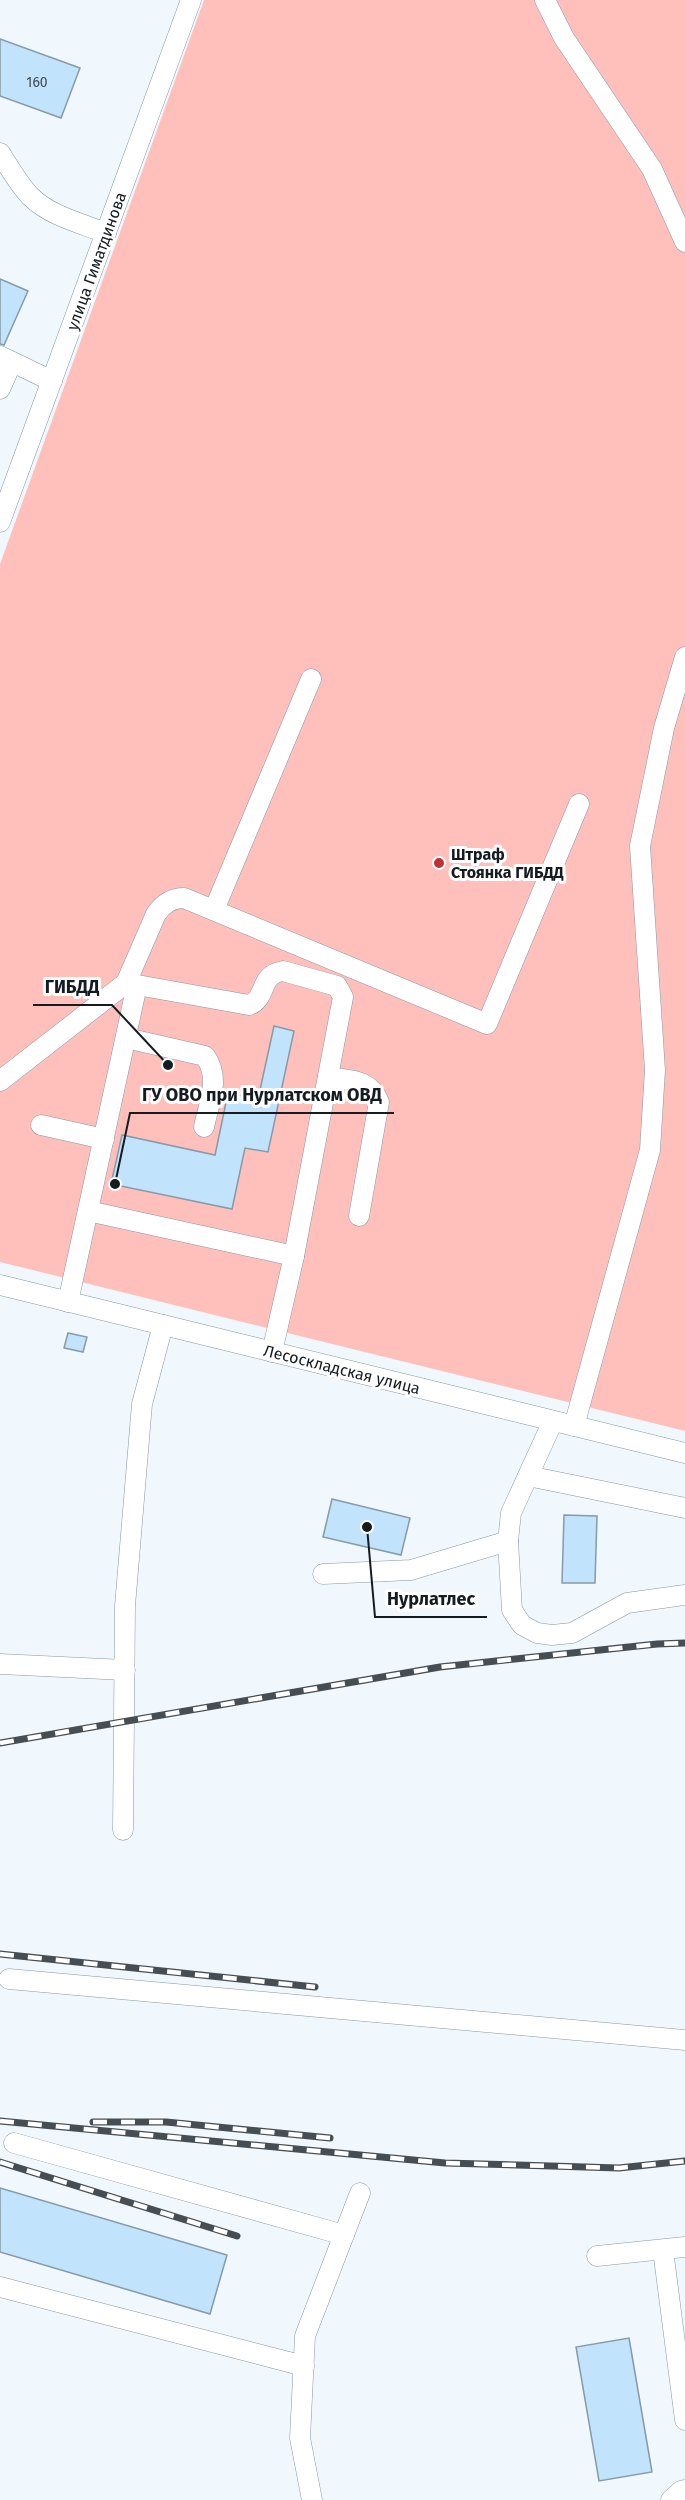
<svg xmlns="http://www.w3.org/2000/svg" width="685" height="2500" viewBox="0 0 685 2500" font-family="'Fira Sans',sans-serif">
<rect width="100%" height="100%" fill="#f0f8fe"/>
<polygon fill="#ffc0bb" points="204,0 685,0 685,1431 0,1262 0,564"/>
<g fill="#c1e3fb" stroke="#879aa8" stroke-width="1.5">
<polygon points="0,39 80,68 61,118 0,96"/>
<polygon points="0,279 28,291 4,345 0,344"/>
<polygon points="274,1026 294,1031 268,1152 245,1148 232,1209 111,1184 122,1135 215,1155 228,1093 258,1099"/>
<polygon points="68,1333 87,1337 83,1352 64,1348"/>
<polygon points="332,1499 410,1518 401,1555 323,1537"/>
<polygon points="564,1515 597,1516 595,1583 562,1583"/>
<polygon points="0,2188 227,2255 210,2314 0,2252"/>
<polygon points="629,2338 652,2472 599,2481 576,2347"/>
</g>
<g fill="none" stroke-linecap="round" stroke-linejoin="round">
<defs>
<g id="minor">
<polyline points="545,0 564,38 652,169 685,242"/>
<path d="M0,153C9,167 18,183 30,196C50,216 80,223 106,233"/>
<polyline points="0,356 52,381"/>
<polyline points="0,389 12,362"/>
<polyline points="0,522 191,0"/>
<polyline points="214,910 311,679"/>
<path d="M126,983L156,914C163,904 171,898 184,898L487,1024L579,804"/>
<path d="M126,1038L205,1056C221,1078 209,1102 204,1127"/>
<path d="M328,1077C350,1081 369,1078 379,1102L359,1216"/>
<path d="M0,1081L126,983L249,1005C268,998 258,975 283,971L337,986L343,997L294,1256L272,1352"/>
<polyline points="41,1125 104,1139"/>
<polyline points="88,1211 294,1256"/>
<polyline points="0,1285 685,1453"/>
<polyline points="68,1302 137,985"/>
<polyline points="553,1421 511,1513 508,1541 512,1610 522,1625 537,1633 552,1635 572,1633 627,1603 685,1595"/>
<polyline points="574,1426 650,1150 655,1070 640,846 664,728 685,657"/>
<polyline points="528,1476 685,1508"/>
<polyline points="323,1574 411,1570 508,1541"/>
<polyline points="0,1664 125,1670"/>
<polyline points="123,1830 125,1606 142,1404 163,1325"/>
<polyline points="9,1979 685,2040"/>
<polyline points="14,2143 344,2235"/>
<polyline points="663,2250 685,2420"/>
<polyline points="597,2256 685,2247"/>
<polyline points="0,2287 304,2366"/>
<polyline points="312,2500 300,2438 305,2336 360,2193"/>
<polyline points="671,2500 681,2491 685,2490"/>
</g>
</defs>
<use href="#minor" stroke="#8598a6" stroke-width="21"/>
<use href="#minor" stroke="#fff" stroke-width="20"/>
<defs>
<g id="rail">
<polyline points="0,1743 440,1667 657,1644 685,1643"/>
<polyline points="0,1954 315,1987"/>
<polyline points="0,2121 445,2163 619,2168 685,2161"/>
<polyline points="93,2122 166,2122 330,2138"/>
<polyline points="0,2162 237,2236"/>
</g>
</defs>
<use href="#rail" stroke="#464e54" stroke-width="7"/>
<use href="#rail" stroke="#fff" stroke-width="4.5" stroke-dasharray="14" stroke-linecap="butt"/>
</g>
<circle fill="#c03137" stroke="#fff" stroke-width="2" cx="439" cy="863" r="6"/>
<g text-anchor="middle" stroke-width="6" stroke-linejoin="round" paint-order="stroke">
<g font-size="14" fill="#3f4d58">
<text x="37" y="87">160</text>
</g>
<g font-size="16" fill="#141b21" stroke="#fff">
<text transform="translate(96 261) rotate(-70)" y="6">улица Гиматдинова</text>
<text transform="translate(342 1369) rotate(14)" y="6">Лесоскладская улица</text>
</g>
<g font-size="16" font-weight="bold" fill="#141b21" stroke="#fff" text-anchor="start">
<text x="451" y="860">Штраф<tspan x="451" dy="18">Стоянка ГИБДД</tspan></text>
</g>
</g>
<path fill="none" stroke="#141b21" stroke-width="2" d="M168 1065L112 1005H33M115 1184L130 1113H394M367 1527L375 1617H487"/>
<g fill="#141b21" stroke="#fff" stroke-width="2">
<circle cx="168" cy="1065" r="6"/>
<circle cx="115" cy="1184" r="6"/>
<circle cx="367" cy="1527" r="6"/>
</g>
<g font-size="18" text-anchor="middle" font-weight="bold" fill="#141b21" stroke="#fff" stroke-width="6" stroke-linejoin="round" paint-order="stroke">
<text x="72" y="993">ГИБДД</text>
<text x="262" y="1101">ГУ ОВО при Нурлатском ОВД</text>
<text x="431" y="1605">Нурлатлес</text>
</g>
</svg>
